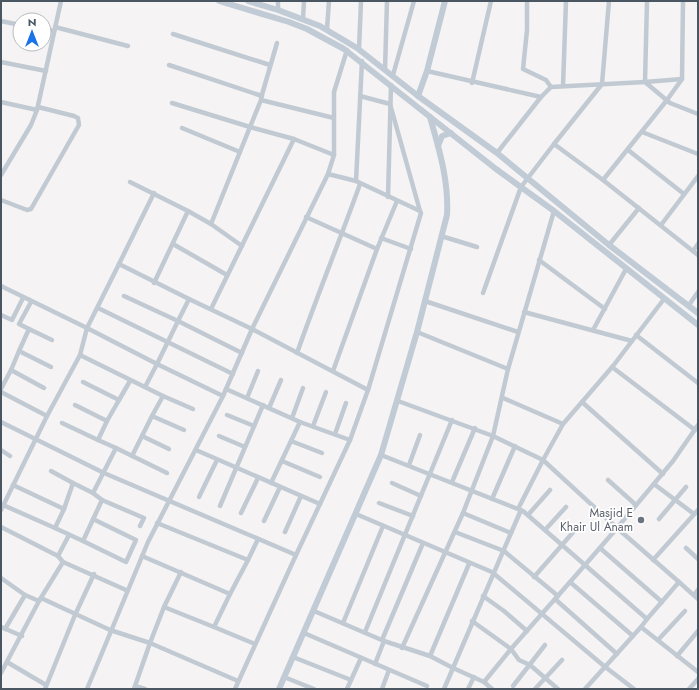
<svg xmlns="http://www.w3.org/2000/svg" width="699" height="690" viewBox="0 0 699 690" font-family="Jost,sans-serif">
<rect width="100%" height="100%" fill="#f5f3f3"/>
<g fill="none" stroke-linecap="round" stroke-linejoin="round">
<g stroke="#c1cad2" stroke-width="4.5">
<polyline points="527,1 527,30 523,69 546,80 551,87"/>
<polyline points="647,1 645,82 682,79"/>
<polyline points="278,10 278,1"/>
<polyline points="303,19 304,1"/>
<polyline points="1,21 20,25"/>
<polyline points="55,27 128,46"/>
<polyline points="44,29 54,31"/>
<polyline points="327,29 329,1"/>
<polyline points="173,34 270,65"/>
<polyline points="359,49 361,1"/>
<polyline points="1,62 46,71"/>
<polyline points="169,65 262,96"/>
<polyline points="385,70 387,1"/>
<polyline points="427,71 541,97"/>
<polyline points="393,75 414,1"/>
<polyline points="472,83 491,1"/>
<polyline points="563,86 566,1"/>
<polyline points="360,96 390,104 420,211"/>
<polyline points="261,98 277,43"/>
<polyline points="1,102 37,110"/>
<polyline points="172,103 250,127 261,100 334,118"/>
<polyline points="182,128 240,152"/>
<polyline points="642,132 698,154"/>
<polyline points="554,144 602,84 609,1"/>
<polyline points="628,150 684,194"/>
<polyline points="497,153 541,97 551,87 645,82 670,103 698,114"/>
<polyline points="1,175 31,125 37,110 61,1"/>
<polyline points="603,180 698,255"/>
<polyline points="356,181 362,61"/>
<polyline points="130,182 188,211"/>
<polyline points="388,197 391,85"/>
<polyline points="1,200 27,210 31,209 79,125 78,118 74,116 38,107"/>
<polyline points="306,217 377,249"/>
<polyline points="661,225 698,176"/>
<polyline points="441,236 477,247"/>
<polyline points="381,238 411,249"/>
<polyline points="173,244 227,275"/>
<polyline points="609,245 639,208"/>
<polyline points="242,246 211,224 250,127 294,139 334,155"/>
<polyline points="693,251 698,244"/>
<polyline points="539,260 605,309"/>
<polyline points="119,264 154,193"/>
<polyline points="154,283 188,211 211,224"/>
<polyline points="1,286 87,328 119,264 189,299 178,321 124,296"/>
<polyline points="483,293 521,187 554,144 603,180 667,100 682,79 683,1"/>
<polyline points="189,299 252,329 368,390"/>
<polyline points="425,301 518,332"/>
<polyline points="689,305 698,292"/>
<polyline points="98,308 233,374"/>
<polyline points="211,309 294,139"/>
<polyline points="524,312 632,341"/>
<polyline points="1,315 12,320 23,298"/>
<polyline points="29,329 19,324 31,302"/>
<polyline points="593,330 626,269"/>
<polyline points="417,332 508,369 554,211"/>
<polyline points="636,335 698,383"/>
<polyline points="19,351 29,329 52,340"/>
<path d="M297,353C317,296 340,240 360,184"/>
<polyline points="80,355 163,396"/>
<polyline points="612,367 695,430"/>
<polyline points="11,370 19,351 51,367"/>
<polyline points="333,371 377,249 397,201"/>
<polyline points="83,382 119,400 130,381"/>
<polyline points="1,389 11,370 44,388"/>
<polyline points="226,389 300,422 350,440"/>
<polyline points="1,392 47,416 1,510"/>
<polyline points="223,396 252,329 328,174"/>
<polyline points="247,398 258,371"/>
<polyline points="503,398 563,424"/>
<polyline points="398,401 493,436 508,369"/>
<polyline points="582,402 663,474"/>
<polyline points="75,405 107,421 119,400"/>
<polyline points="269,408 281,380"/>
<polyline points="227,415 254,426"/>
<polyline points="47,416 80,355 87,328 157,364 178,321 242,353"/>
<polyline points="152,416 163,396 193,409"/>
<polyline points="292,418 303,388"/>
<polyline points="1,422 104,473 296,555 350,440 368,390 421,213 420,211 356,181 328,174 334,155 334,92 347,50"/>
<polyline points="62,423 98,440 107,421"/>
<polyline points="313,426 326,392"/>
<polyline points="335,434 346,403"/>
<polyline points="142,436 152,416 184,430"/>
<polyline points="219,436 245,447"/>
<polyline points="291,441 322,453"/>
<polyline points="116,448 167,473"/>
<polyline points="1,450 10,456"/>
<polyline points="196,450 320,504"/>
<polyline points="381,455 523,511 647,619 641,627 698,672"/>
<polyline points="132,456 142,436 169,449"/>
<polyline points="282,461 320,477"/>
<polyline points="409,465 420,435"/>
<polyline points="51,471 73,483"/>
<polyline points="608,480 636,505"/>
<polyline points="452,482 475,428"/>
<polygon points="73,483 93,493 102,500 83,541 55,528 64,509"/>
<polyline points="271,483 300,422"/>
<polyline points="392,483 421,496"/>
<polyline points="654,484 694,514"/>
<polyline points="13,485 64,509"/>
<polyline points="93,493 116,448 98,440"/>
<polyline points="199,497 217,460"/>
<polyline points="492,499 515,446"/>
<polyline points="102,500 144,518 140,526"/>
<polyline points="379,503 413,516"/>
<polyline points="3,505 55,528"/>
<polyline points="220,506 263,405"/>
<polyline points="241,513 258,478"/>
<polyline points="463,513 511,533 521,510"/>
<polyline points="356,514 492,572 604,666 634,689"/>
<polyline points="528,515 550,490"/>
<polyline points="659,519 686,487"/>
<polyline points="264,521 280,487"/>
<polyline points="157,523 248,560 258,539"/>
<polyline points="1,527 58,556 69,535"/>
<polyline points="545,530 566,507"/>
<polyline points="285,532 301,496"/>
<polyline points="455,532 504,551 558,596"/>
<polyline points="83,541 126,562 136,540 93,519"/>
<polyline points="562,545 581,523"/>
<polyline points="600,548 662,602"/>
<polyline points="686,548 698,559"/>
<polyline points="58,556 63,562 126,590"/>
<polyline points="142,556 230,594 214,627 255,644"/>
<polyline points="653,560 698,510"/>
<polyline points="181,572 164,607 214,627"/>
<polyline points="534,577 562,545"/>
<polyline points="1,578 25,595 39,601 63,562"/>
<polyline points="570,582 633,636"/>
<polyline points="679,582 698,599"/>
<polyline points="230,594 248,560"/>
<polyline points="694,595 698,590"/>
<polyline points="483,596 504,611 527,631"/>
<polyline points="41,598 110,630 150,643 135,686"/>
<polyline points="555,599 617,654"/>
<polyline points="164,607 150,643 238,681"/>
<polyline points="314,611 384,641 430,656 453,668 444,689"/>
<polyline points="647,619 679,582 617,528 673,461 698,425"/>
<path d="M472,621L511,649C546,609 582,569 617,528L543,460L563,424L613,366L664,299"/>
<polyline points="343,623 383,526"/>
<polyline points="1,627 22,636"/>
<polyline points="5,629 25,595"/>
<polyline points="365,632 452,420"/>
<polyline points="304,633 427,686"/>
<polyline points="382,640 423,543"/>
<polyline points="658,640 685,611"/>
<polyline points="402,648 463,513 493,436 543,460 518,509"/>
<polyline points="430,656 469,564"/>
<polyline points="677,656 698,631"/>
<polyline points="293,657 351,680"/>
<polyline points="7,662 46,685"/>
<polyline points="375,664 384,641"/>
<polyline points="1,673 39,601"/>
<polyline points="284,677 314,689"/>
<polyline points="484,682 511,649 519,660 530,665 558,689"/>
<polyline points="513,686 545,645"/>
<polyline points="45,689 75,615 94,574"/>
<polyline points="87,689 148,542 223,396 157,364 145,387"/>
<polyline points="134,689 135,686 145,689"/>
<polyline points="235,689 296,555"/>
<polyline points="347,689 361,658"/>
<polyline points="382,689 389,670"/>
<polyline points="468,689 474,677"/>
<polyline points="492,689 484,682 453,668 511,533"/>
<polyline points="535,689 562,660"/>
<polyline points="585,689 641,627"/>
<polyline points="689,689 698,679"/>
</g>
<g stroke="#c1cbd6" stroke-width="6">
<polyline points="219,1 289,22 307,29 344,49 496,169 554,211 698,325"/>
<polyline points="248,1 278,10 320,26 357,48 418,96 497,153 609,245 698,313"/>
<polyline points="418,96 427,71 445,1"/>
<polyline points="438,146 442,136 451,133"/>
<path d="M279,689L381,455L417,332L447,215C449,181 439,149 430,117"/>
</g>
</g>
<circle fill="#6b7280" stroke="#fff" stroke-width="1.5" cx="641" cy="520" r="4"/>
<g text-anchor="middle" stroke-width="3.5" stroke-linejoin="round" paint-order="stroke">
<g font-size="12" fill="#5b616d" stroke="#fff" text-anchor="end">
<text x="633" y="517">Masjid E<tspan x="633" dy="14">Khair Ul Anam</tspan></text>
</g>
</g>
<rect width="699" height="690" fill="none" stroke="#4a5661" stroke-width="4"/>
<g transform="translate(32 32)"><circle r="19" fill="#ffffff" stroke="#b7bbc0"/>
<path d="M0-3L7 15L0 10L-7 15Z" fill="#1a73e8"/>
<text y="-6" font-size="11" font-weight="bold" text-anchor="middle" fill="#4a5661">N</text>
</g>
</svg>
